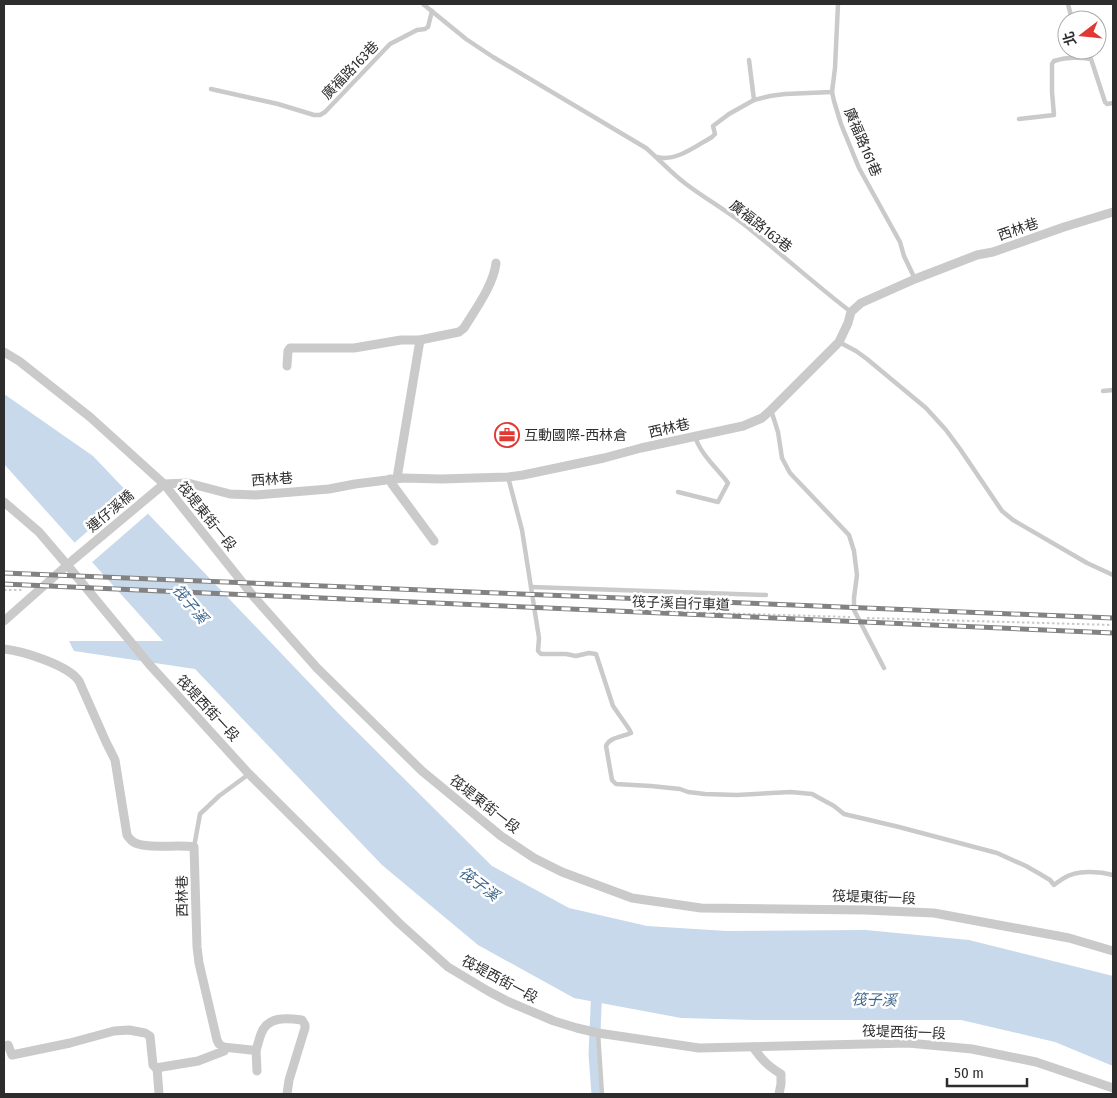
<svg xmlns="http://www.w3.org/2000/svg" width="1117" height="1098" viewBox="0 0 1117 1098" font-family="'Fira Sans Condensed','Noto Sans TC',sans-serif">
<rect width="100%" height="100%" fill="#fff"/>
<polygon fill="#c7d9ea" points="4,394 93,456 340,715 492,866 569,908 647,926 727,931 866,930 969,940 1113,976 1113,1066 1055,1042 961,1020 755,1020 681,1018 574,998 478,945 382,865 195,669 74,651 69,641 163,641 4,464"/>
<polygon fill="#fff" points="131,493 150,512 90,564 73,544"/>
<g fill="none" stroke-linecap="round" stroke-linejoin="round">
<polyline stroke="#c7d9ea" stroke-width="11" points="597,986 594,1054 597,1094"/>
<g stroke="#cacaca" stroke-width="2" stroke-dasharray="2.5 2.5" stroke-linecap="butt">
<polyline points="4,590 24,590"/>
<polyline points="268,597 528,608"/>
<polyline points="543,608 850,617"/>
<polyline points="867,618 1113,625"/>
</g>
<g stroke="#cacaca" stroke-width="4.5">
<path d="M423,4L466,39L493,57L646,148C660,160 671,173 686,184C707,200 731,213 751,230C785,257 817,286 851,312"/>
<polyline points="838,4 835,68 832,92 834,101 841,124 859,168 900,242 904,256 915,279"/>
<polyline points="1068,4 1072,20"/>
<polyline points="211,89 278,104 314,115 320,115 325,112 390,44 417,30 425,29 428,27 432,11"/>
<polyline points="754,100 770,96 785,94 832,92"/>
<path d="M1019,119L1054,115L1052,92V64L1054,61C1066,57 1078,57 1091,59L1105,102L1107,104L1113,103"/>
<path d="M657,157C676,162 696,146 712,137L715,134L713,126L729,114L754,100L749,60"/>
<polyline points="839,342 856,351 867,359 926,408 946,430 960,449 1002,511 1013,520 1087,563 1113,575"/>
<polyline points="1103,391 1113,390"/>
<polyline points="771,410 778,432 782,458 790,473 849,535 854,551 857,575 854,598 854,610 884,668"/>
<path d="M508,477L522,530L539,638L538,651L541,654H566L576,656L589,653L596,654L613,706L629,729L631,733C622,737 610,737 606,746L612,780L616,784L651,786L680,789L688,792L705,794L737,795L791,792L812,794L834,806L844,814L899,827L997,853L1026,866L1040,874L1050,880L1054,885C1057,883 1060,880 1064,878C1077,870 1099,871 1113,875"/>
<path d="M678,492L718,502L728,483C717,468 700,454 695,436"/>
<polyline points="531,587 766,595"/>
<polyline points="194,847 200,814 219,796 249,774"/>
<polyline points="598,1033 602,1094"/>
</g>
<g stroke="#cacaca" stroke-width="9">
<polyline points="4,352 19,361 90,417 164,484 254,597 317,668 422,771 501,836 534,858 562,872 632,898 701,908 865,910 934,913 1069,938 1113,951"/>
<path d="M287,366L288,351L290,348H354L401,340H420L459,332L464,328C475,310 494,284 496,263"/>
<polyline points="397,478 420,340"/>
<polyline points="390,479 392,484 434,541"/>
<polyline points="164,484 188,483 230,494 256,495 329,489 355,484 403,478 441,479 508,477 523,475 604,458 641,448 743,426 762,418 771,410 839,342 848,323 851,312 861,303 915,279 977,255 993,252 1064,227 1113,212"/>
<polyline points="4,502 39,532 68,566 149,664 249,774 399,923 448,967 488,991 509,1002 554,1021 577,1028 598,1033 699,1048 908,1043 972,1049 1036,1062 1113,1088"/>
<polyline points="4,621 73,560 164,484"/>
<path d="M4,649C23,651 68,665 79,681L106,742L115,760L127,835C128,837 130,839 132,841C143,850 179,844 194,847L197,947L199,963L217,1040L219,1044L223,1047L224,1051L198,1061L156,1068L153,1065L150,1036L145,1033L129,1030L114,1031L70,1043L12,1055L8,1045L4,1046"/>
<path d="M223,1047L251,1050H256C258,1045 259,1039 261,1034C267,1016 286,1018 302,1020L305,1025V1028L289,1080L287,1094"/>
<path d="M753,1047C762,1060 768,1066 781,1074V1084L779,1094"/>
<polyline points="256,1050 257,1071"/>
<polyline points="157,1068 159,1094"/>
</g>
<defs>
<g id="rail">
<polyline points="4,573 1113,618"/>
<polyline points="4,584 1113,633"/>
</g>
</defs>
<use href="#rail" stroke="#828282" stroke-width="5"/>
<use href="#rail" stroke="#fff" stroke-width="3" stroke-dasharray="9" stroke-linecap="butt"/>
</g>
<defs>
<symbol id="office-ring" viewBox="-11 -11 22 22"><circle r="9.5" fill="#fff" stroke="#e03832" stroke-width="1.5"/><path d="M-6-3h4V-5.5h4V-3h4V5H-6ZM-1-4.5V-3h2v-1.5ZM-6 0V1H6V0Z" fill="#e03832"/></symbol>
</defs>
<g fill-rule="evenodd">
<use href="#office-ring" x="493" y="421" width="28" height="28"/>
</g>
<g text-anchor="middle" stroke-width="5" stroke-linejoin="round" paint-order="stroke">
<g font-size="14" fill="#2d2d2d" stroke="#fff">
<text transform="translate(350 70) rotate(-46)" y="5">廣福路163巷</text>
<text transform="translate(863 142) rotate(67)" y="5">廣福路161巷</text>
<text transform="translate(761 226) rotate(38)" y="5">廣福路163巷</text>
<text transform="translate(1018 229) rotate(-19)" y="5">西林巷</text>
<text transform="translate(669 428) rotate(-13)" y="5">西林巷</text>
<text transform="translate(272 479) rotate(-4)" y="5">西林巷</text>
<text transform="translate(110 511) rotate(-40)" y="5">連仔溪橋</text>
<text transform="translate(207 516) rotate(51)" y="5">筏堤東街一段</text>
<text transform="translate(681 603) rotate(2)" y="5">筏子溪自行車道</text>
<text transform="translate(208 708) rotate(47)" y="5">筏堤西街一段</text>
<text transform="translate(485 804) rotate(38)" y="5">筏堤東街一段</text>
<text transform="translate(182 896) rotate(-91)" y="5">西林巷</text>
<text transform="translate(874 897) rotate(2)" y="5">筏堤東街一段</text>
<text transform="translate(500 979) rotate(28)" y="5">筏堤西街一段</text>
<text transform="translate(904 1032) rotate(2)" y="5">筏堤西街一段</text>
</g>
<g font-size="14" fill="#2d2d2d" stroke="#fff" text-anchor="start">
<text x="524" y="440">互動國際-西林倉</text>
</g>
<g font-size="15" font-style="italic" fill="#3d658c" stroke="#fff">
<text transform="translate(190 604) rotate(50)" y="5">筏子溪</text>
<text transform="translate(479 884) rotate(37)" y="5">筏子溪</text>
<text transform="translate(874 1000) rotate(1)" y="5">筏子溪</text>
</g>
</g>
<rect width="1117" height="1098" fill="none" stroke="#2d2d2d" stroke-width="10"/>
<g transform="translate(1082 35) rotate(254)"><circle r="24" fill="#ffffff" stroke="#ababab"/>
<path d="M0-4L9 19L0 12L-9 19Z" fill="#e03832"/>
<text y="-8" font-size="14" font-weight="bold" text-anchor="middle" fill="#2d2d2d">北</text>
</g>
<path d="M947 1078v8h80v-8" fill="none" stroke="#2d2d2d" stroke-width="2.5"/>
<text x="954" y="1078" font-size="15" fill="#2d2d2d" stroke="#ffffff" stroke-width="4" paint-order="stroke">50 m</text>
</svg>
